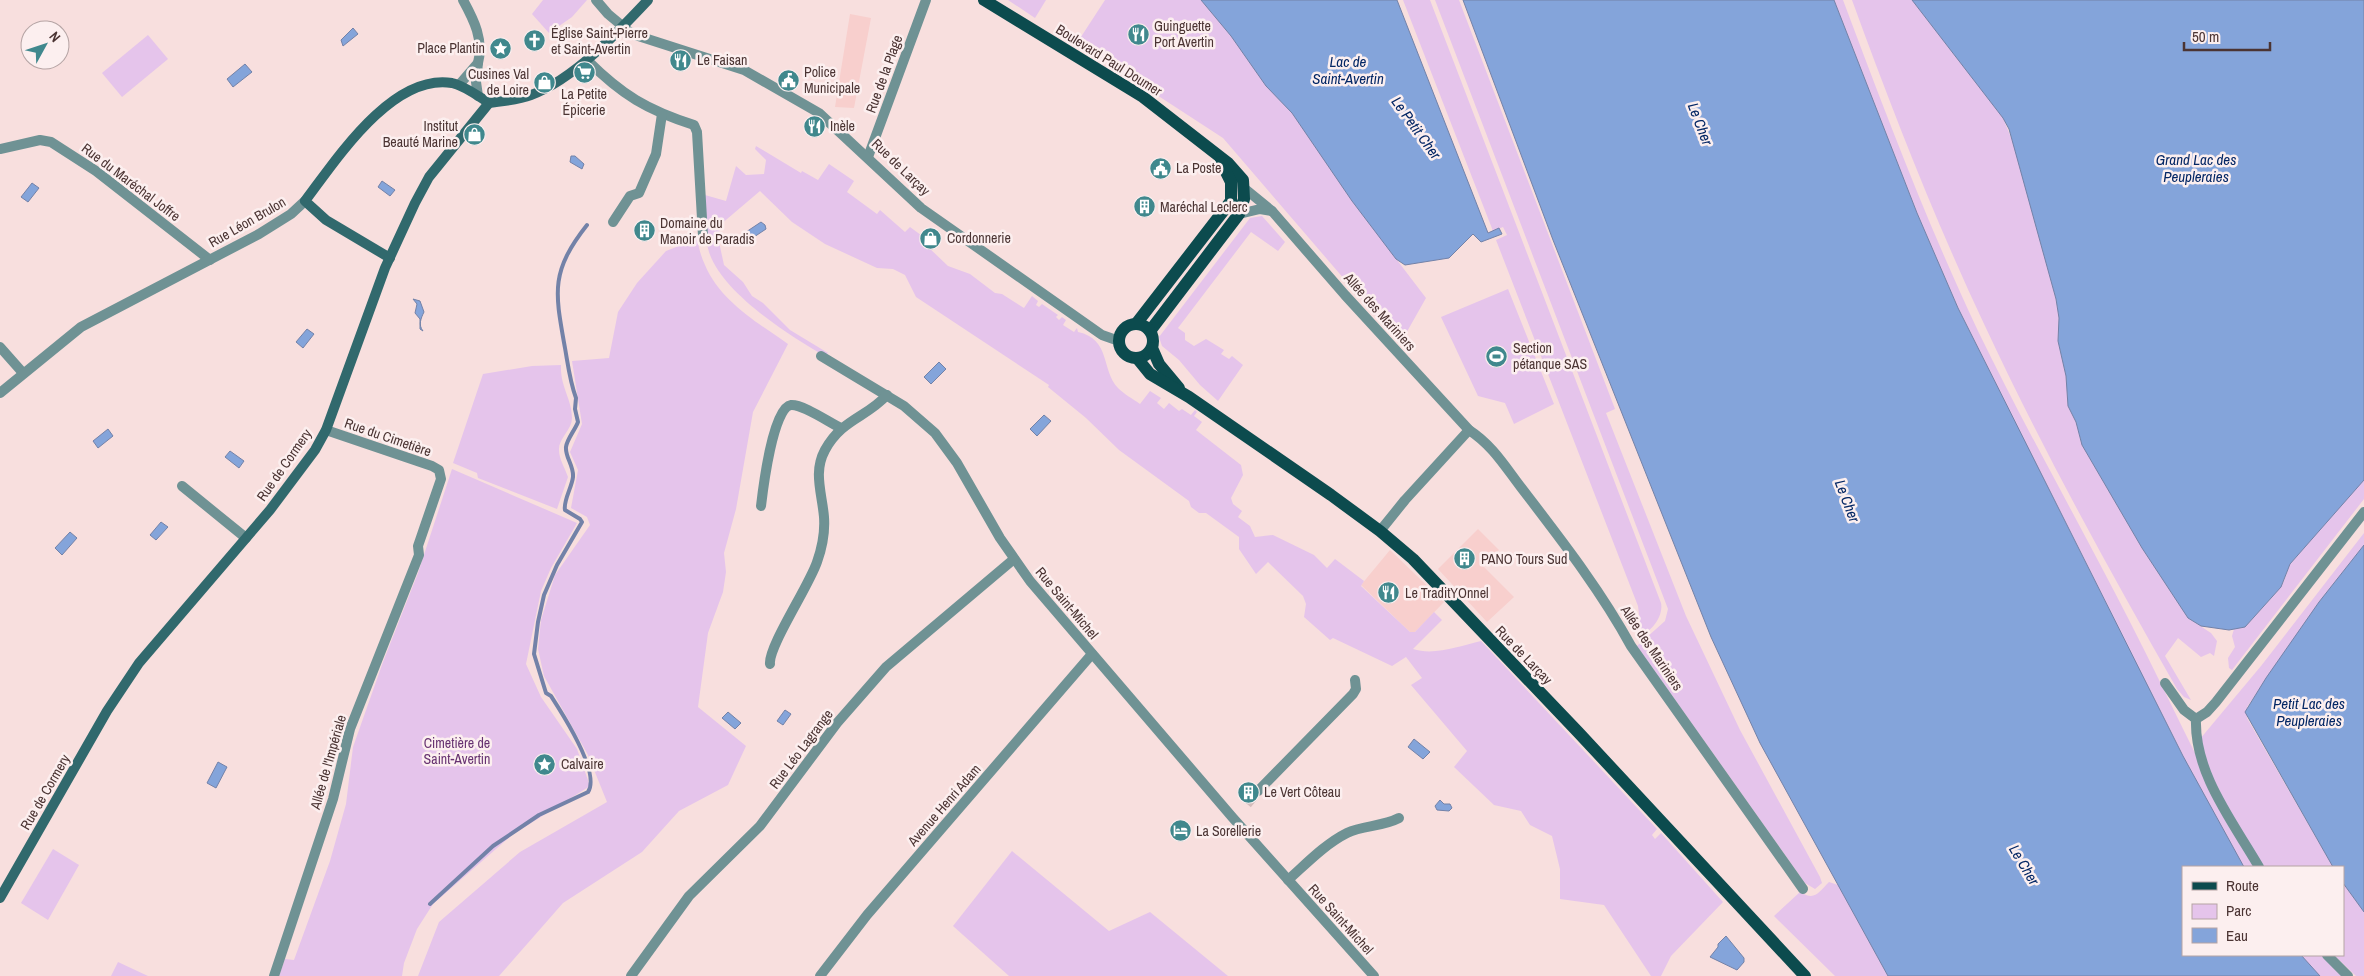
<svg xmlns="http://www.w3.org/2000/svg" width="2364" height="976" viewBox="0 0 2364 976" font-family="'Archivo Narrow',sans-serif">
<rect width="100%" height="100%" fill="#f8dfde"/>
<g fill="#f8cfcd">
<polygon points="850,14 871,18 854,108 835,107"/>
<polygon points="1478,529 1499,550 1483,566 1514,597 1487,622 1438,569"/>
<polygon points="1390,550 1444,602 1415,632 1410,632 1361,585"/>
</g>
<g fill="#e5c4eb">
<polygon points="543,0 587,0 572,17 549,33 532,14"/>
<polygon points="1008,0 1046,0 1035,18"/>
<polygon points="1105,0 1201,0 1231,36 1266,86 1292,113 1352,201 1426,298 1400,344 1223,138 1077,43"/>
<path d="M1403,0H1430L1661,603C1664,617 1649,636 1635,636L1640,622L1638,606L1496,240L1507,235L1503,227L1493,231Z"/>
<polygon points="1435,0 1459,0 1615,409 1606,413 1686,616 1740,730 1820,877 1822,883 1815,889 1805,883 1637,646 1665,621 1668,609"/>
<path d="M1834,0H1843C1885,112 1927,223 1978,331C2025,428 2079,522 2128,618C2171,701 2208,786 2256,867H2244L2183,756L1958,308L1917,213Z"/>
<path d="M1852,0H1912L2003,118L2014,145L2056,299L2059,318L2058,341L2066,376L2068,406L2076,422L2082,445L2142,548L2188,618L2211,633L2217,641L2214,656L2210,653L2201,657L2178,638L2165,656L2191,700L2184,697L2177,689C2109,570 2043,450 1985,326C1935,220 1892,110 1852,0Z"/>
<polygon points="148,35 168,59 122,97 102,73"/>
<path d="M756,146L801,173L802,171L818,180L829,164L854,181L847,192L877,214L880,210L905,232L910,227L929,241L926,245L948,266L970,274L995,293L1002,294L1024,308L1032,296L1038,301L1036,305L1039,307L1042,304L1058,315L1056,317L1059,320L1062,317L1066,320L1063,325L1074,332L1077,328L1078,332C1111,339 1101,370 1118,388C1124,394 1133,399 1140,404L1150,391L1161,398L1157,403L1164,409L1169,403L1179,411L1182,409L1191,415L1195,410L1197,412L1194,416L1202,422L1196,430L1241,465L1243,475L1231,498L1233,504L1242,511L1238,517L1250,526L1255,537L1273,535L1314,555L1327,568L1335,559L1364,581L1361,586L1410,632H1415L1434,612L1442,620L1413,649C1434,656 1460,646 1481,641L1657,829L1652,835L1655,839L1661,833L1723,902L1671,956L1661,976H1651L1604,905L1560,899V869L1552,836L1530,825L1521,811L1494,805L1454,767L1467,751L1411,685L1422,678L1406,657L1392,666L1333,638L1330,640L1304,617L1306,604L1303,596L1268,562L1256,574L1239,549V537L1206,513H1199L1191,507L1189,501L1119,450L1086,418L1048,387L1049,385L916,297L905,275L893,269L877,268L825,244L792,222L760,191L720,225L719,242L724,265L743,282L752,296L763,303L790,330L828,353L825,356C790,336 722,293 709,252C704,235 705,214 705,195L726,201L736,166L746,175L764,174L766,160L755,149Z"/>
<polygon points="1262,216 1285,242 1278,251 1251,232 1178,328 1185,333 1185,340 1194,346 1206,339 1224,350 1221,354 1229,359 1232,356 1243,365 1218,401 1200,385 1179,360 1162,346 1159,337 1250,218"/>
<path d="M697,239C699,248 701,257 705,265C720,301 758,323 788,344L753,412L736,509L724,553L726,572L723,592L708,633L698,707L746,746L728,785L679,811L642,852L563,903L499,976H418L439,922L520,852L607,802L588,755L544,676L538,649L541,620L555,575L590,525L587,517L571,508L578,470L570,452L582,424L572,361L609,358L618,312L637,283L666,251Z"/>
<polygon points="1508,289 1554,404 1514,424 1505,403 1478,396 1441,317"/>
<path d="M561,365C560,387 572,399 572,418C572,430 558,439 559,450C559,459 565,468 568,477L557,509L478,478L477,473L453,463L483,374L532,366Z"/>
<polygon points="452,469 577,523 551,568 541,591 526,664 541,697 577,749 590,786 512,835 433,904 417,929 404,963 402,976 279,976 285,959 294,960 330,861 346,804 353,747 383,662 418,573"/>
<polygon points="2364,479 2364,499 2232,670 2229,668 2228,658 2235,647 2232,636 2234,629 2245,627 2276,593 2284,581 2290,564"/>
<path d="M2364,533V545L2319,602L2247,707V718L2333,867H2264C2246,837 2202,772 2200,739L2261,666Z"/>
<polygon points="53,849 79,865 48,920 21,903"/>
<polygon points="1012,851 1109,931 1150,912 1228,976 1009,976 953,926"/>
<path d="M1829,882L1838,885L1888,976H1835L1774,916L1800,892C1815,901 1818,893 1829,882Z"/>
<polygon points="2343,883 2364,912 2364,976 2356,976 2334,955 2343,955"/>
<polygon points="2301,955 2323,955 2344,976 2320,976"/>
<polygon points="118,962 148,976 111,976"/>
</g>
<g fill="#84a4da" stroke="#7382a8">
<polygon points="1201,0 1397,0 1488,233 1499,228 1502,234 1481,242 1473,234 1449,258 1405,265 1396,259 1352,201 1292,113 1266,86 1231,36"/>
<polygon points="1463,0 1834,0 1917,213 1958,308 2183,756 2244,867 2183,867 2183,955 2301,955 2320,976 1888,976 1760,743 1711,637 1553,240"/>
<polygon points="1912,0 2364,0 2364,480 2290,564 2281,587 2245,627 2229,630 2201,626 2188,618 2142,548 2082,445 2076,422 2068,406 2066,376 2058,341 2059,318 2056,299 2009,129 2003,118"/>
<polygon points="353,28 358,34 343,46 341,40"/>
<polygon points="245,64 252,72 233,87 227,79"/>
<polygon points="571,156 575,156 584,164 582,169 570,162"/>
<polygon points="382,181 395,190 390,196 378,187"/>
<polygon points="32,183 39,188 28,202 21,197"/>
<polygon points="761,222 765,225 766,229 751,239 746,232"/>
<path d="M413,299L420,301L424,312C421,318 418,325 423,331L420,329V319L415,313L417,304Z"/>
<polygon points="307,329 314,334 303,348 296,342"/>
<polygon points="939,362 946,369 931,384 924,377"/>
<polygon points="1044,415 1051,421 1037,436 1030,429"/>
<polygon points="108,429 113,436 98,448 93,441"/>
<polygon points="230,451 244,461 239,468 225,457"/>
<polygon points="161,522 168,527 156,540 150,535"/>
<polygon points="70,532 77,538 62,555 55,548"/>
<polygon points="2364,545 2364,912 2343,883 2343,867 2333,867 2245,712 2266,678 2319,602"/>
<polygon points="785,710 791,714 783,725 777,721"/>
<polygon points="728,712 741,723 735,729 722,718"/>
<polygon points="1414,739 1430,752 1423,759 1408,747"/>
<polygon points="218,762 227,767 216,788 207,783"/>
<polygon points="1440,800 1444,804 1450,804 1452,808 1449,811 1437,810 1435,806"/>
<polygon points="1726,936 1744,958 1744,962 1737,970 1710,957 1718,947 1718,944"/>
</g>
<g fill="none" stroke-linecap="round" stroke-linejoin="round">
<path stroke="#7382a8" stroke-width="4" d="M430,904L493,846L539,815L588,792C601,773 562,713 551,696L546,693L534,654L538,622L544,595L557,565L582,522L580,519L565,510C563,501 572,487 573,477C574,466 565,457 566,447C567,439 575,430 578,422L575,409L576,398C570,382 568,365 565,348C555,292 550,272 587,225"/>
<polyline stroke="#d5bdbc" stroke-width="10" stroke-dasharray="10 5" stroke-linecap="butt" points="1247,804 1258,791"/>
<g stroke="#6f9294" stroke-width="10">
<path d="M463,0C474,20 484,40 478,63"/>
<path d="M587,60C622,95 647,110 694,125L697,132L703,236"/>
<polyline points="459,85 478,63 476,82 478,96"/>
<polyline points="0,149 40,140 51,142 96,171 210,260"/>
<polyline points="868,157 926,0"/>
<path d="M1272,211L1345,295L1469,430C1492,445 1504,465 1520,486C1559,537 1600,589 1631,646L1803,889"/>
<polyline points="1239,214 1260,209 1272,211 1244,188"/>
<polyline points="613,222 630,196 639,193 656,154 662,114"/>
<polyline points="0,347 23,373"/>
<polyline points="821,356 904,406 935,433 957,463 1000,538 1030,581 1233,818 1374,976"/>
<polyline points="182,486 246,538"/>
<path d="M761,506C763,489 773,407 791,405C803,404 830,423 841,428"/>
<polyline points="1380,531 1405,500 1469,430"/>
<path d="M770,664C768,647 809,586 817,562C822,548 825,531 824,517C822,493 813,472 825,450C842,419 866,418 887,395"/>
<polyline points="2165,683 2184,710 2196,719"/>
<polyline points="2196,719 2207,712 2216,702 2364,512"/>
<path d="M2196,719C2194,773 2233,822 2259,867"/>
<polyline points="1258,791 1353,694 1356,689 1355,680"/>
<path d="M1288,880C1306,864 1325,844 1347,833C1363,825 1382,827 1399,818"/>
<polyline points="2327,955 2348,976"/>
<polyline points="274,976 333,799 350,729 419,555 418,546 441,479 439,470 432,466 326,430"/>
<polyline points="631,976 689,896 760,826 837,723 886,667 1014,559"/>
<polyline points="820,976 867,915 1092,654"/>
</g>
<g stroke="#6f9294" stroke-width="10">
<polyline points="596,0 608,14 632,34 744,70 819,113 921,208 1102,335 1119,341"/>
<polyline points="0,393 81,327 259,234 291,214 305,201"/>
</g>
<g stroke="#31696d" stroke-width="10">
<path d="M390,258L326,220L305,201C336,160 392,73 452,83C465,86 478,96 489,103"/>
<path d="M0,898L107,711L139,663L270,510L315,450L326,430L385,268L415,203L429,177L489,103C503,101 518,100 531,95C573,80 618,32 648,0"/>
</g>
<g stroke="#0c4b4e" stroke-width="12">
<polyline points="984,0 1143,97 1228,163 1243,180 1244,199 1239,214 1150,331"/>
<polyline points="1136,324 1231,201 1231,182 1221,162"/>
<circle cx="1136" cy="341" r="17"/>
<polyline points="1152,348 1159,364 1179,388"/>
<polyline points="1137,358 1150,374 1189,397 1331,495 1380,531 1413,559 1578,732 1805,976"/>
</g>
</g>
<defs>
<symbol id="restaurant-disc" viewBox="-11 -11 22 22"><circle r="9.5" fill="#40888d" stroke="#fcefef"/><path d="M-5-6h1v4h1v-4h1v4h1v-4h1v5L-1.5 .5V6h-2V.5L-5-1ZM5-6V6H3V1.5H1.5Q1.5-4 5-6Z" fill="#fff"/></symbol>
<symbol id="church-disc" viewBox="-11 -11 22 22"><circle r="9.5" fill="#40888d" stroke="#fcefef"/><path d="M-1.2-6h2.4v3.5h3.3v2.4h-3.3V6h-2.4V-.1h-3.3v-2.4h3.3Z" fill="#fff"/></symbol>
<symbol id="sight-disc" viewBox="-11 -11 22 22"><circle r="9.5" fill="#40888d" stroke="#fcefef"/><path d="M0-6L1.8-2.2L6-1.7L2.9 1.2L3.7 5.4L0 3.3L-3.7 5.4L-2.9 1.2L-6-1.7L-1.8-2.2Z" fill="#fff"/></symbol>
<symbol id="supermarket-disc" viewBox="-11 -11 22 22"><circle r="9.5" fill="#40888d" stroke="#fcefef"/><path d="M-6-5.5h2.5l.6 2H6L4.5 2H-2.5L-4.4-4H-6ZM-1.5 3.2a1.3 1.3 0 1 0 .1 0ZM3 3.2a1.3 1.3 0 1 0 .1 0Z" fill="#fff"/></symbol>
<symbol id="civic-disc" viewBox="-11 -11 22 22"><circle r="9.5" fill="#40888d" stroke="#fcefef"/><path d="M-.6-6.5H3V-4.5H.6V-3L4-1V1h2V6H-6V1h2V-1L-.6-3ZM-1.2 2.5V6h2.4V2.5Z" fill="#fff"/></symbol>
<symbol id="shop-disc" viewBox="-11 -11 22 22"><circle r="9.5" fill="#40888d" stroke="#fcefef"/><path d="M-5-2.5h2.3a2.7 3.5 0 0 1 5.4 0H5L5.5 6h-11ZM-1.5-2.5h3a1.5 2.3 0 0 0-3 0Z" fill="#fff"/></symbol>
<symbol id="building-disc" viewBox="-11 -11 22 22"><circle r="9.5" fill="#40888d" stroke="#fcefef"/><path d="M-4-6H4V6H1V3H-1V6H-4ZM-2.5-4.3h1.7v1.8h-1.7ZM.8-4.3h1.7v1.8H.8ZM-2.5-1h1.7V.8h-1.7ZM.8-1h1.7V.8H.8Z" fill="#fff"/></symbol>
<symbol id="stadium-disc" viewBox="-11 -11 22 22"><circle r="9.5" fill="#40888d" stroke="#fcefef"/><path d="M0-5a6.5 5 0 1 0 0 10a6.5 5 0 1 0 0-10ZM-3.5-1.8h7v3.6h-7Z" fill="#fff"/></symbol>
<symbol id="hotel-disc" viewBox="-11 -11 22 22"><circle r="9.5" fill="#40888d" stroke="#fcefef"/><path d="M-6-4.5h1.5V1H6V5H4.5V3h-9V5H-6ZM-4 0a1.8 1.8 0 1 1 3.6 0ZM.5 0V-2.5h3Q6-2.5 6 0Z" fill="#fff"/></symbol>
</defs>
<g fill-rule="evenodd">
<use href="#restaurant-disc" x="1126" y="22" width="25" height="25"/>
<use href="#church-disc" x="522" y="28" width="25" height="25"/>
<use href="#sight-disc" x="488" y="36" width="25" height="25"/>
<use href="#restaurant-disc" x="668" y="48" width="25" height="25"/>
<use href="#supermarket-disc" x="572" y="60" width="25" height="25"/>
<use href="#civic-disc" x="776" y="68" width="25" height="25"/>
<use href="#shop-disc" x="532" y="70" width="25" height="25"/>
<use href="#restaurant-disc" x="802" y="114" width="25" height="25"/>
<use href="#shop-disc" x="462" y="122" width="25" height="25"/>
<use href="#civic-disc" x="1148" y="156" width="25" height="25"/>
<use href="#building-disc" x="1132" y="194" width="25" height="25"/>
<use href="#building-disc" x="632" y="218" width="25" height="25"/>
<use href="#shop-disc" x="918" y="226" width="25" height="25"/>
<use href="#stadium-disc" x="1484" y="344" width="25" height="25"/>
<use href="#building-disc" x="1452" y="546" width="25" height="25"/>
<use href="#restaurant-disc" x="1376" y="580" width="25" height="25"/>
<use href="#sight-disc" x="532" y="752" width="25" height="25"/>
<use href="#building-disc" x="1236" y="780" width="25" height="25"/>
<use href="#hotel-disc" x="1168" y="818" width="25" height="25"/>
</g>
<g text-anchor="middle" stroke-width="5" stroke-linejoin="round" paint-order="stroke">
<g font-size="14" fill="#4b3433" stroke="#fcefef" text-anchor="start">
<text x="1154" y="31">Guinguette<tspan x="1154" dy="16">Port Avertin</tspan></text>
<text x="551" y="38">Église Saint-Pierre<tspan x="551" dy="16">et Saint-Avertin</tspan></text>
<text x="485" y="53" text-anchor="end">Place Plantin</text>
<text x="697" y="65">Le Faisan</text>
<text x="804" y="77">Police<tspan x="804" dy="16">Municipale</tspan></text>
<text x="529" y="79" text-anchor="end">Cusines Val<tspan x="529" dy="16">de Loire</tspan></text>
<text x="584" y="99" text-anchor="middle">La Petite<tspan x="584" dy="16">Épicerie</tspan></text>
<text x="458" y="131" text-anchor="end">Institut<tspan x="458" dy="16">Beauté Marine</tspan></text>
<text x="830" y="131">Inèle</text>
<text x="1176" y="173">La Poste</text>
<text x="1160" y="212">Maréchal Leclerc</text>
<text x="660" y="228">Domaine du<tspan x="660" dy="16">Manoir de Paradis</tspan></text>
<text x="947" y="243">Cordonnerie</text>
<text x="1513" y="353">Section<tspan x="1513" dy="16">pétanque SAS</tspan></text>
<text x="1481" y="564">PANO Tours Sud</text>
<text x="1405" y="598">Le TraditYOnnel</text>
<text x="561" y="769">Calvaire</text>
<text x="1264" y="797">Le Vert Côteau</text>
<text x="1196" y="836">La Sorellerie</text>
</g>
<g font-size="14" fill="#4b3433" stroke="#fcefef">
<text transform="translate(1109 60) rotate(32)" y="5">Boulevard Paul Doumer</text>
<text transform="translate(884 74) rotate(-70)" y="5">Rue de la Plage</text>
<text transform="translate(901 167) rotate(44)" y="5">Rue de Larçay</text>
<text transform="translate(131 182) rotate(37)" y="5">Rue du Maréchal Joffre</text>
<text transform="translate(247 222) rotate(-30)" y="5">Rue Léon Brulon</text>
<text transform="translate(1380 312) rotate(48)" y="5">Allée des Mariniers</text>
<text transform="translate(388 437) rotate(19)" y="5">Rue du Cimetière</text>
<text transform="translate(284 465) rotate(-55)" y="5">Rue de Cormery</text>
<text transform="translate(1067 603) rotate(50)" y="5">Rue Saint-Michel</text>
<text transform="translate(1652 648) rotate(56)" y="5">Allée des Mariniers</text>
<text transform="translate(1524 655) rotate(46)" y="5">Rue de Larçay</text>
<text transform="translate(801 749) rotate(-53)" y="5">Rue Léo Lagrange</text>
<text transform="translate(328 762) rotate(-74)" y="5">Allée de l'Impériale</text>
<text transform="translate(45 792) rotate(-60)" y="5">Rue de Cormery</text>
<text transform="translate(944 805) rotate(-49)" y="5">Avenue Henri Adam</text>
<text transform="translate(1341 919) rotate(48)" y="5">Rue Saint-Michel</text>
</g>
<g font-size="14" fill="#673271" stroke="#fcefef">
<text x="457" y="748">Cimetière de<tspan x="457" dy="16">Saint-Avertin</tspan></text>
</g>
<g font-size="15" font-style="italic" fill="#042765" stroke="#fcefef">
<text x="1348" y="67">Lac de<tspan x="1348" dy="17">Saint-Avertin</tspan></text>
<text transform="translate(1700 124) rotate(69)" y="5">Le Cher</text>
<text transform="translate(1416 128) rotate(54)" y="5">Le Petit Cher</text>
<text x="2196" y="165">Grand Lac des<tspan x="2196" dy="17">Peupleraies</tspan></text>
<text transform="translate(1847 501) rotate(69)" y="5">Le Cher</text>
<text x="2309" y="709">Petit Lac des<tspan x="2309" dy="17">Peupleraies</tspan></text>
<text transform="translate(2024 865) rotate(59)" y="5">Le Cher</text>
</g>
</g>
<rect x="2182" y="866" width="162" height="90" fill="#fcefef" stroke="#b5a4a4"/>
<rect x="2192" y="882" width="25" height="8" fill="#0c4b4e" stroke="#b5a4a4"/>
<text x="2226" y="891" font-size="15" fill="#4b3433">Route</text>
<rect x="2192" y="904" width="25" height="15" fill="#e5c4eb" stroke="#b5a4a4"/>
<text x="2226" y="916" font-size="15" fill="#4b3433">Parc</text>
<rect x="2192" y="928" width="25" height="15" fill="#84a4da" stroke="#b5a4a4"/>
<text x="2226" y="941" font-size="15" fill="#4b3433">Eau</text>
<g transform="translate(45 45) rotate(50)"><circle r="24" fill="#fcefef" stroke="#b5a4a4"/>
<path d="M0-4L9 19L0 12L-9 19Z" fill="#40888d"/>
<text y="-8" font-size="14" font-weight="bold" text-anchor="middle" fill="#4b3433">N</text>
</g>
<path d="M2184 42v8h86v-8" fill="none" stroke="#4b3433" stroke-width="2.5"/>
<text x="2192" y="42" font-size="15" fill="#4b3433" stroke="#fcefef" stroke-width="4" paint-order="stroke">50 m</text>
</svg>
